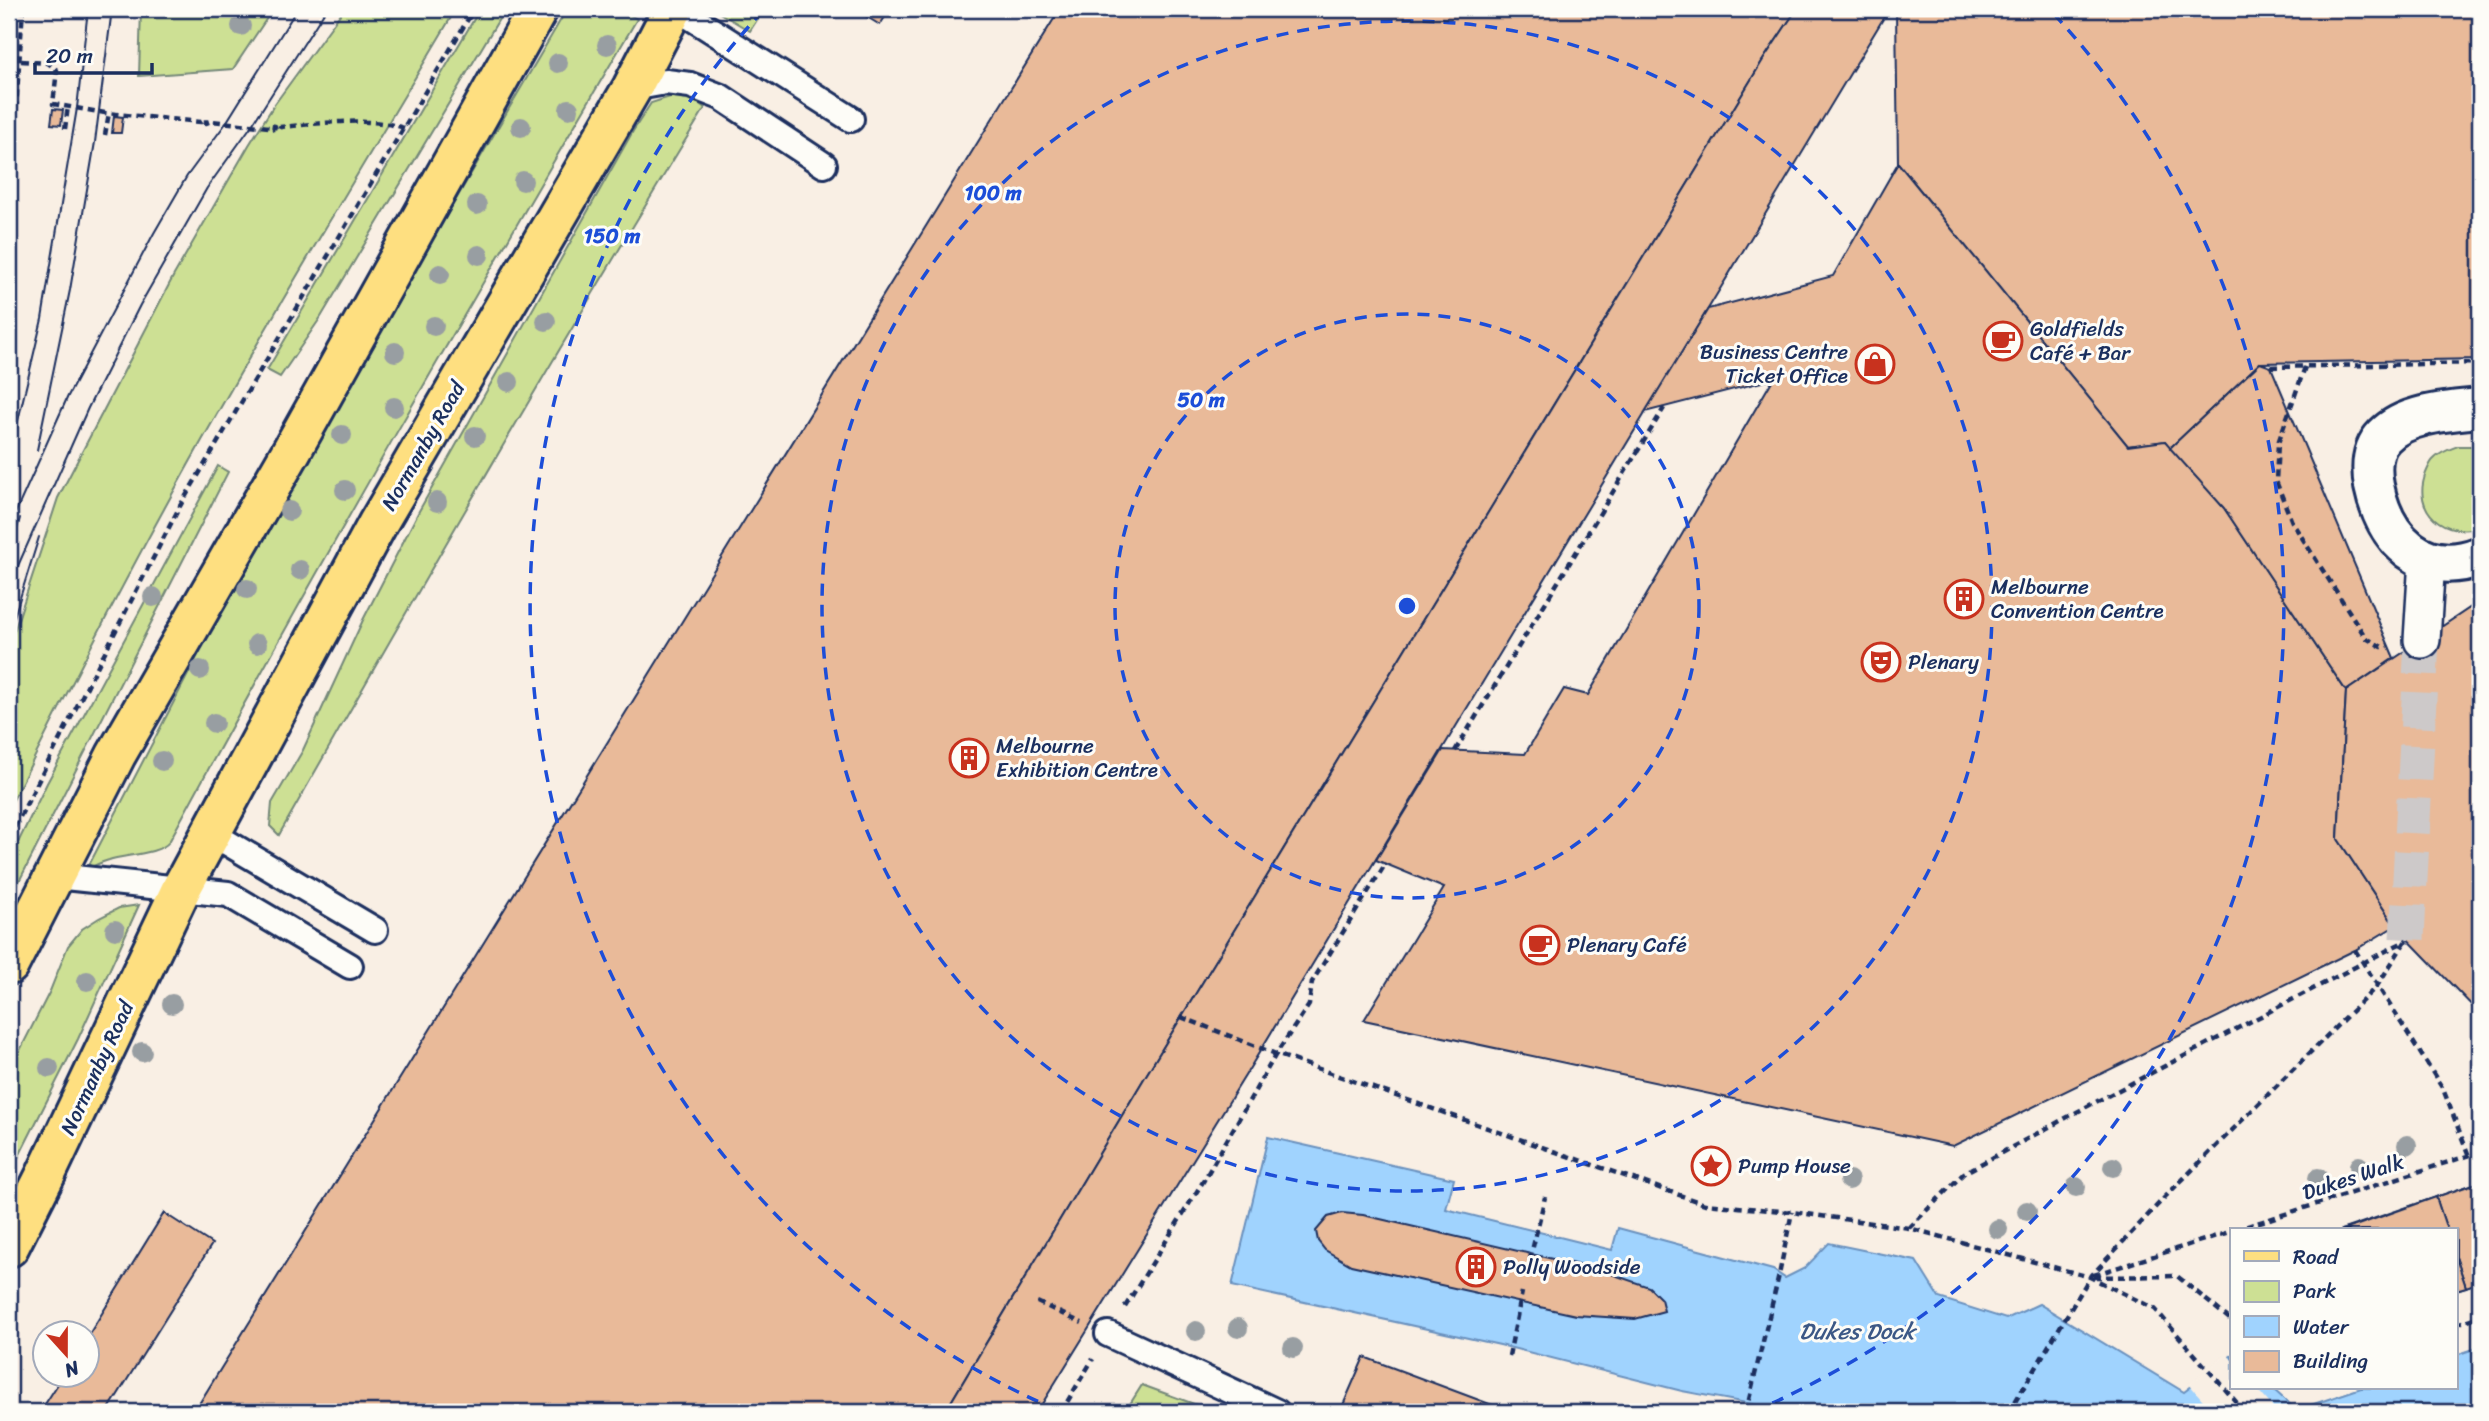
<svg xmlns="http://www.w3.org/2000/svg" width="2489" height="1421" viewBox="0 0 2489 1421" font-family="Sriracha,sans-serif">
<rect width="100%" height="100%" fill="#f9efe4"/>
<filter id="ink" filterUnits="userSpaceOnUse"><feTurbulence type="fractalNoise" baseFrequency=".0143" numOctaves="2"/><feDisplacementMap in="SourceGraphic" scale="14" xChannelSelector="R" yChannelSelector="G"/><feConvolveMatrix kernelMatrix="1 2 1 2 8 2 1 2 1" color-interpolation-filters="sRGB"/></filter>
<g filter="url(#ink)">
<g fill="#cde094" stroke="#748879" stroke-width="2">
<polygon points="141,9 273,9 233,69 139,76"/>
<path d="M344,9H456C360,171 261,332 170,498C114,600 61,704 9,808V647L58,498L174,275L249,145L274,105Z"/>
<polygon points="480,9 505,9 321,317 280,377 267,370"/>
<path d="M567,9H620L637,19C477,292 318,564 169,842C160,854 124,855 109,860C101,862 94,866 87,869L263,530Z"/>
<polygon points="713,9 764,9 750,31"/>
<path d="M673,96H689L705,108C558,347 418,591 279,835L270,826L272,803L303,750L363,620L419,511L633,131L651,103Z"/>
<path d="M2458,446H2480V527C2445,538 2411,511 2426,473C2428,469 2430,462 2434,459C2440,452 2450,449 2458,446Z"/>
<polygon points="218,466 228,472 9,901 9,861 47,783"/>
<polygon points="139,905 78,1039 9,1176 9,1072 50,991 68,946 82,929 99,918 119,908"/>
<polygon points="1142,1385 1216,1412 1125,1412"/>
</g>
<polygon fill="#a0d3fe" stroke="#6b91be" stroke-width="2" points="1268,1137 1454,1179 1446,1209 1612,1250 1618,1228 1773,1270 1785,1278 1805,1268 1829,1243 1916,1261 1939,1298 2006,1319 2039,1304 2184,1392 2232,1355 2232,1388 2272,1388 2296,1410 2361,1388 2456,1388 2456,1355 2480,1347 2480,1412 1795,1412 1682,1391 1500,1345 1232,1286"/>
<polygon fill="#f9efe4" points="2227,1354 2232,1360 2232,1388 2256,1388 2277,1412 2213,1412 2189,1384"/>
<g fill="#e9ba99" stroke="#1b2f5e" stroke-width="2">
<polygon points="854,9 890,9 880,25"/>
<polygon points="1060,9 1797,9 1763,60 1145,1077 945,1412 194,1412"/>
<polygon points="1797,9 1889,9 1248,1071 1037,1412 945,1412 1145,1077 1763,60"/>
<polygon points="1896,9 2480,9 2480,359 2260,363 2170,448 2165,441 2128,446 1898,163"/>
<polygon points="53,109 63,110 61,125 51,124"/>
<polygon points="114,116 123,117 121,133 112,133"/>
<polygon points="1898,163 2128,446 2165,441 2224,508 2346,691 2338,839 2395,926 2355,950 1953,1146 1364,1020 1444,888 1376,860 1443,750 1525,754 1564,689 1588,695 1773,379 1645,412 1708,309 1833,276"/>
<polygon points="2260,363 2271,367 2394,658 2346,691 2224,508 2170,448"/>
<polygon points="2480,601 2480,1014 2395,926 2338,839 2346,691"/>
<polygon points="2480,1182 2480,1282 2456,1290 2456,1230 2341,1230"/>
<polygon points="2480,1182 2480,1282 2466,1287 2456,1257 2456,1230 2447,1230 2436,1197"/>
<polygon points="2436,1197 2447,1230 2341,1230 2355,1226"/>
<polygon points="164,1213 212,1244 107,1412 40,1412 63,1376 88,1376 88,1336"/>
<polygon points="1342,1213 1363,1215 1600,1270 1649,1287 1661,1299 1664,1311 1635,1319 1576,1315 1351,1265 1325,1250 1318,1241 1316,1231 1328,1217"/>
<polygon points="2456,1257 2466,1287 2456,1290"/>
<polygon points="1364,1357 1511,1412 1340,1412"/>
</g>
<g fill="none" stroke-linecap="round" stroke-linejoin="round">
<polyline stroke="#cdc9c9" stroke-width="35" stroke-dasharray="35 18" stroke-linecap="butt" points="2407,939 2422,640"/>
<defs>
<g id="service">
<polyline points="678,9 851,119"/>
<polyline points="632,88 666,82 690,85 721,97 824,165"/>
<polyline points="211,833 375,930"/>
<polyline points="55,876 228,894 350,966"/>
<polyline points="1108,1334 1277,1412"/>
</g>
<polyline id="pedestrian" points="2422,640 2427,559"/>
<path id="minor" d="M2480,408C2451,411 2406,413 2384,436C2371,449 2371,469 2374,486C2385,540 2423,579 2480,556"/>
<g id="primary">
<polyline points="9,965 116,755 292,450 538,9"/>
<polyline points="9,1247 46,1174 182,887 211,833 378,523 632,88 673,9"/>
</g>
</defs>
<use href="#service" stroke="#1b2f5e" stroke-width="30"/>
<use href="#pedestrian" stroke="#1b2f5e" stroke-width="40"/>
<use href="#minor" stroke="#1b2f5e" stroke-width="44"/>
<use href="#primary" stroke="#1b2f5e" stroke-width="44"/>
<g stroke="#1b2f5e" stroke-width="4.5" stroke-dasharray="7 5" stroke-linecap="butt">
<path d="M21,61L48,63L57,70L53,104L105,113L201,122L206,119V123L212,121L269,127V125L275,126L274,129H279L280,127C319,124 366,116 404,128"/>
<polyline points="65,129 68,106"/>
<polyline points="105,135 109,113"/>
<polyline points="9,205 23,9"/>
<polyline points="2271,367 2480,363"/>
<polyline points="2305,367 2278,443 2276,481 2292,522 2366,638 2382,647 2388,645"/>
<polyline points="1455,751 1664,408"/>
<polyline points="9,838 180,506 474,9"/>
<polyline points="2355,950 2443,1089 2469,1156"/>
<polyline points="1181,1017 1276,1054 1309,1005 1312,982 1386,863"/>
<polyline points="1909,1228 1964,1173 2088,1106 2407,940"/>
<polyline points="2235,1230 2480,1152"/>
<polyline points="1530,1259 1545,1197"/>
<polyline points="2094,1275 2232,1231"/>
<polyline points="2094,1277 2177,1276 2232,1321"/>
<polyline points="1037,1302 1082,1323"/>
<polyline points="1125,1307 1204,1180 1276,1054 1705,1204 1792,1212 1909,1228 2090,1277 2155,1309 2245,1412"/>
<polyline points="2456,1324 2480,1316"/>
<polyline points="1509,1356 1522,1292"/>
<polyline points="1061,1412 1093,1359"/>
<polyline points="1746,1412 1779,1275 1792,1212"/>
<polyline points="2009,1412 2090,1277 2165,1197 2377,986 2407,939"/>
</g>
<use href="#service" stroke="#fdfcf7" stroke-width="24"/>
<use href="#pedestrian" stroke="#fdfcf7" stroke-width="35"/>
<use href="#minor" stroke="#fdfcf7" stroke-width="38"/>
<use href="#primary" stroke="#fedf80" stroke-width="38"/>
<g stroke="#1b2f5e" stroke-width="2">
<polyline points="37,450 70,290 95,142 112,9"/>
<polyline points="9,459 42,319 77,108 88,9"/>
<polyline points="9,527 68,396 154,233 187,176 226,123 297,9"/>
<polyline points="9,558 20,518"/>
<polyline points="9,586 88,408 140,305 207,188 252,125 326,9"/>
<polyline points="9,633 39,537"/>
</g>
</g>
<g fill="#989ea2">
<circle cx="241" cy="26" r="10"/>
<circle cx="607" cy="45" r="10"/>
<circle cx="558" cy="63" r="10"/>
<circle cx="569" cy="109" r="10"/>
<circle cx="521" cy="127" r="10"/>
<circle cx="523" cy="181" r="10"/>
<circle cx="477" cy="205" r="10"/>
<circle cx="479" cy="255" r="10"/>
<circle cx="440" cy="274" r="10"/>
<circle cx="546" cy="321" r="10"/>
<circle cx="434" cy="326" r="10"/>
<circle cx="395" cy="352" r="10"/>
<circle cx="509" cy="382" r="10"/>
<circle cx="394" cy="407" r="10"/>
<circle cx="342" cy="435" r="10"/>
<circle cx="475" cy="436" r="10"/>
<circle cx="345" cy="490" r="10"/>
<circle cx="437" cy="502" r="10"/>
<circle cx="289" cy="511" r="10"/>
<circle cx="300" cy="570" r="10"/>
<circle cx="247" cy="589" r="10"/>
<circle cx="153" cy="597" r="10"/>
<circle cx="257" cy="644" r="10"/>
<circle cx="200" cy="670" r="10"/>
<circle cx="214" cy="723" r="10"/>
<circle cx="162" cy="761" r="10"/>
<circle cx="115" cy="930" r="10"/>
<circle cx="87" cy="981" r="10"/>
<circle cx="172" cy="1004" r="10"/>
<circle cx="142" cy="1052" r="10"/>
<circle cx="49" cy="1068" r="10"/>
<circle cx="2407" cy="1145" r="10"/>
<circle cx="2359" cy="1166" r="10"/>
<circle cx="2113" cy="1167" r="10"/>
<circle cx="2318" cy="1178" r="10"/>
<circle cx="1849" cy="1180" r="10"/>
<circle cx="2076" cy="1187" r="10"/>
<circle cx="2027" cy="1211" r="10"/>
<circle cx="1998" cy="1229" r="10"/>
<circle cx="1238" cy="1328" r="10"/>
<circle cx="1196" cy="1331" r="10"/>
<circle cx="1293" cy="1348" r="10"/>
</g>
</g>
<g fill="none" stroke="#1d4ed8" stroke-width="3.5" stroke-dasharray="12 9">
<circle cx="1407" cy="606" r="292"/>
<circle cx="1407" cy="606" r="585"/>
<path d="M1057 1410A877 877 0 0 1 760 14M2054 14A877 877 0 0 1 1757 1410"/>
</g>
<defs>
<symbol id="cafe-ring" viewBox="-11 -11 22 22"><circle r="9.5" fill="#fdfcf7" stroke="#c8321e" stroke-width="1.5"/><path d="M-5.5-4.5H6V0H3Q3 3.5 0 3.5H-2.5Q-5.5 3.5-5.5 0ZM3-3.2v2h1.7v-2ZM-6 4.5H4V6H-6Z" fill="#c8321e"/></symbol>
<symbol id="shop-ring" viewBox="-11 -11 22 22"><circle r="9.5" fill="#fdfcf7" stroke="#c8321e" stroke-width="1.5"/><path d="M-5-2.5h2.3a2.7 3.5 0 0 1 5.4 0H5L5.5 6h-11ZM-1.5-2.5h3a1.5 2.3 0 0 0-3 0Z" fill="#c8321e"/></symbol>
<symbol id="building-ring" viewBox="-11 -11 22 22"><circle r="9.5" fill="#fdfcf7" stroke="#c8321e" stroke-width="1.5"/><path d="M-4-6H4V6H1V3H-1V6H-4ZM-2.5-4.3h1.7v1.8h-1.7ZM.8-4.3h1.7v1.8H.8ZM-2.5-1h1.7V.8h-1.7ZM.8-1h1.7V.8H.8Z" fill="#c8321e"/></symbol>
<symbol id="theatre-ring" viewBox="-11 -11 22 22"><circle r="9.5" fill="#fdfcf7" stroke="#c8321e" stroke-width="1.5"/><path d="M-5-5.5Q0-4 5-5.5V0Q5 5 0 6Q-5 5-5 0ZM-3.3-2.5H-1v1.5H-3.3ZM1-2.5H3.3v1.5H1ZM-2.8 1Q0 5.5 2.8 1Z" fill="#c8321e"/></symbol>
<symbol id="sight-ring" viewBox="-11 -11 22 22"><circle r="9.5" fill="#fdfcf7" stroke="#c8321e" stroke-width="1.5"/><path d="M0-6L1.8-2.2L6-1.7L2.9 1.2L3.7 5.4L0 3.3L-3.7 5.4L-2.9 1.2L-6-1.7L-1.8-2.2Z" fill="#c8321e"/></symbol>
</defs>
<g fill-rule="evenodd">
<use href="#cafe-ring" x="1981" y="319" width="44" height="44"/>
<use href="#shop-ring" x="1853" y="342" width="44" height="44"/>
<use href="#building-ring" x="1942" y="577" width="44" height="44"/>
<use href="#theatre-ring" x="1859" y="640" width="44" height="44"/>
<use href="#building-ring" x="947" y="736" width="44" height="44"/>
<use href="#cafe-ring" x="1518" y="923" width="44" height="44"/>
<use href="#sight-ring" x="1689" y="1144" width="44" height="44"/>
<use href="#building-ring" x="1454" y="1245" width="44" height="44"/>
</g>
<g text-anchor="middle" stroke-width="6" stroke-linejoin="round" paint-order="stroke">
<g font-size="21" fill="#1b2f5e" stroke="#fdfcf7" text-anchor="start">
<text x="2030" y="336">Goldfields<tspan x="2030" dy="24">Café + Bar</tspan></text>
<text x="1848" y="359" text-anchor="end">Business Centre<tspan x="1848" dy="24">Ticket Office</tspan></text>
<text x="1991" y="594">Melbourne<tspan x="1991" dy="24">Convention Centre</tspan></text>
<text x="1908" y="669">Plenary</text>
<text x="996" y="753">Melbourne<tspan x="996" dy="24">Exhibition Centre</tspan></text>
<text x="1567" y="952">Plenary Café</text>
<text x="1738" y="1173">Pump House</text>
<text x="1503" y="1274">Polly Woodside</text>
</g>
<g font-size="21" fill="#1b2f5e" stroke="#fdfcf7">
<text transform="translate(423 446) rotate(-60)" y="7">Normanby Road</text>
<text transform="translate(97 1068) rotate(-65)" y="7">Normanby Road</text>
<text transform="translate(2353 1177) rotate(-18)" y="7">Dukes Walk</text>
</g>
<g font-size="23" font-style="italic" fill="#3c5886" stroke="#fdfcf7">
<text x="1857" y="1339">Dukes Dock</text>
</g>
</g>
<circle cx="1407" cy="606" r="10" fill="#1d4ed8" stroke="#fdfcf7" stroke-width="3.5"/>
<g font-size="21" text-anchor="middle" font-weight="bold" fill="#1d4ed8" stroke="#fdfcf7" stroke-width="6" stroke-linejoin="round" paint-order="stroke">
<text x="993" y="200">100 m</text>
<text x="612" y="243">150 m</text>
<text x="1201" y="407">50 m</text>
</g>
<rect width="2489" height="1421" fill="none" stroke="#fdfcf7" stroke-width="35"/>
<rect x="18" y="18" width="2454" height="1386" fill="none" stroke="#1b2f5e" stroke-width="2.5" filter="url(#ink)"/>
<rect x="2230" y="1228" width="228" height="161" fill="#fdfcf7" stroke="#a3aaba" stroke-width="2"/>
<rect x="2244" y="1251" width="35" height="10" fill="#fedf80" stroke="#a3aaba" stroke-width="2"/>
<text x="2293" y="1264" font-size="21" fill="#1b2f5e">Road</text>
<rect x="2244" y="1281" width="35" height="21" fill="#cde094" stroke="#a3aaba" stroke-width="2"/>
<text x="2293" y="1298" font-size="21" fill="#1b2f5e">Park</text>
<rect x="2244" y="1316" width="35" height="21" fill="#a0d3fe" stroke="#a3aaba" stroke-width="2"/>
<text x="2293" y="1334" font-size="21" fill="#1b2f5e">Water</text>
<rect x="2244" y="1351" width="35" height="21" fill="#e9ba99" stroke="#a3aaba" stroke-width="2"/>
<text x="2293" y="1368" font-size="21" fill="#1b2f5e">Building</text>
<g transform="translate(66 1354) rotate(159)"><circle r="33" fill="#fdfcf7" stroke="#a3aaba" stroke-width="2"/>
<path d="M0-5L12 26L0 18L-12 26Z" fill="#c8321e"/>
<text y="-10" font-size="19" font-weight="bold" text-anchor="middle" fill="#1b2f5e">N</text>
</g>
<path d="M35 63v10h117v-10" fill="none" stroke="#1b2f5e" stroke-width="3.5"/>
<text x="46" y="63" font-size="21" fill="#1b2f5e" stroke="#fdfcf7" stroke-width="5" paint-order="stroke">20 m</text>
</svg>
